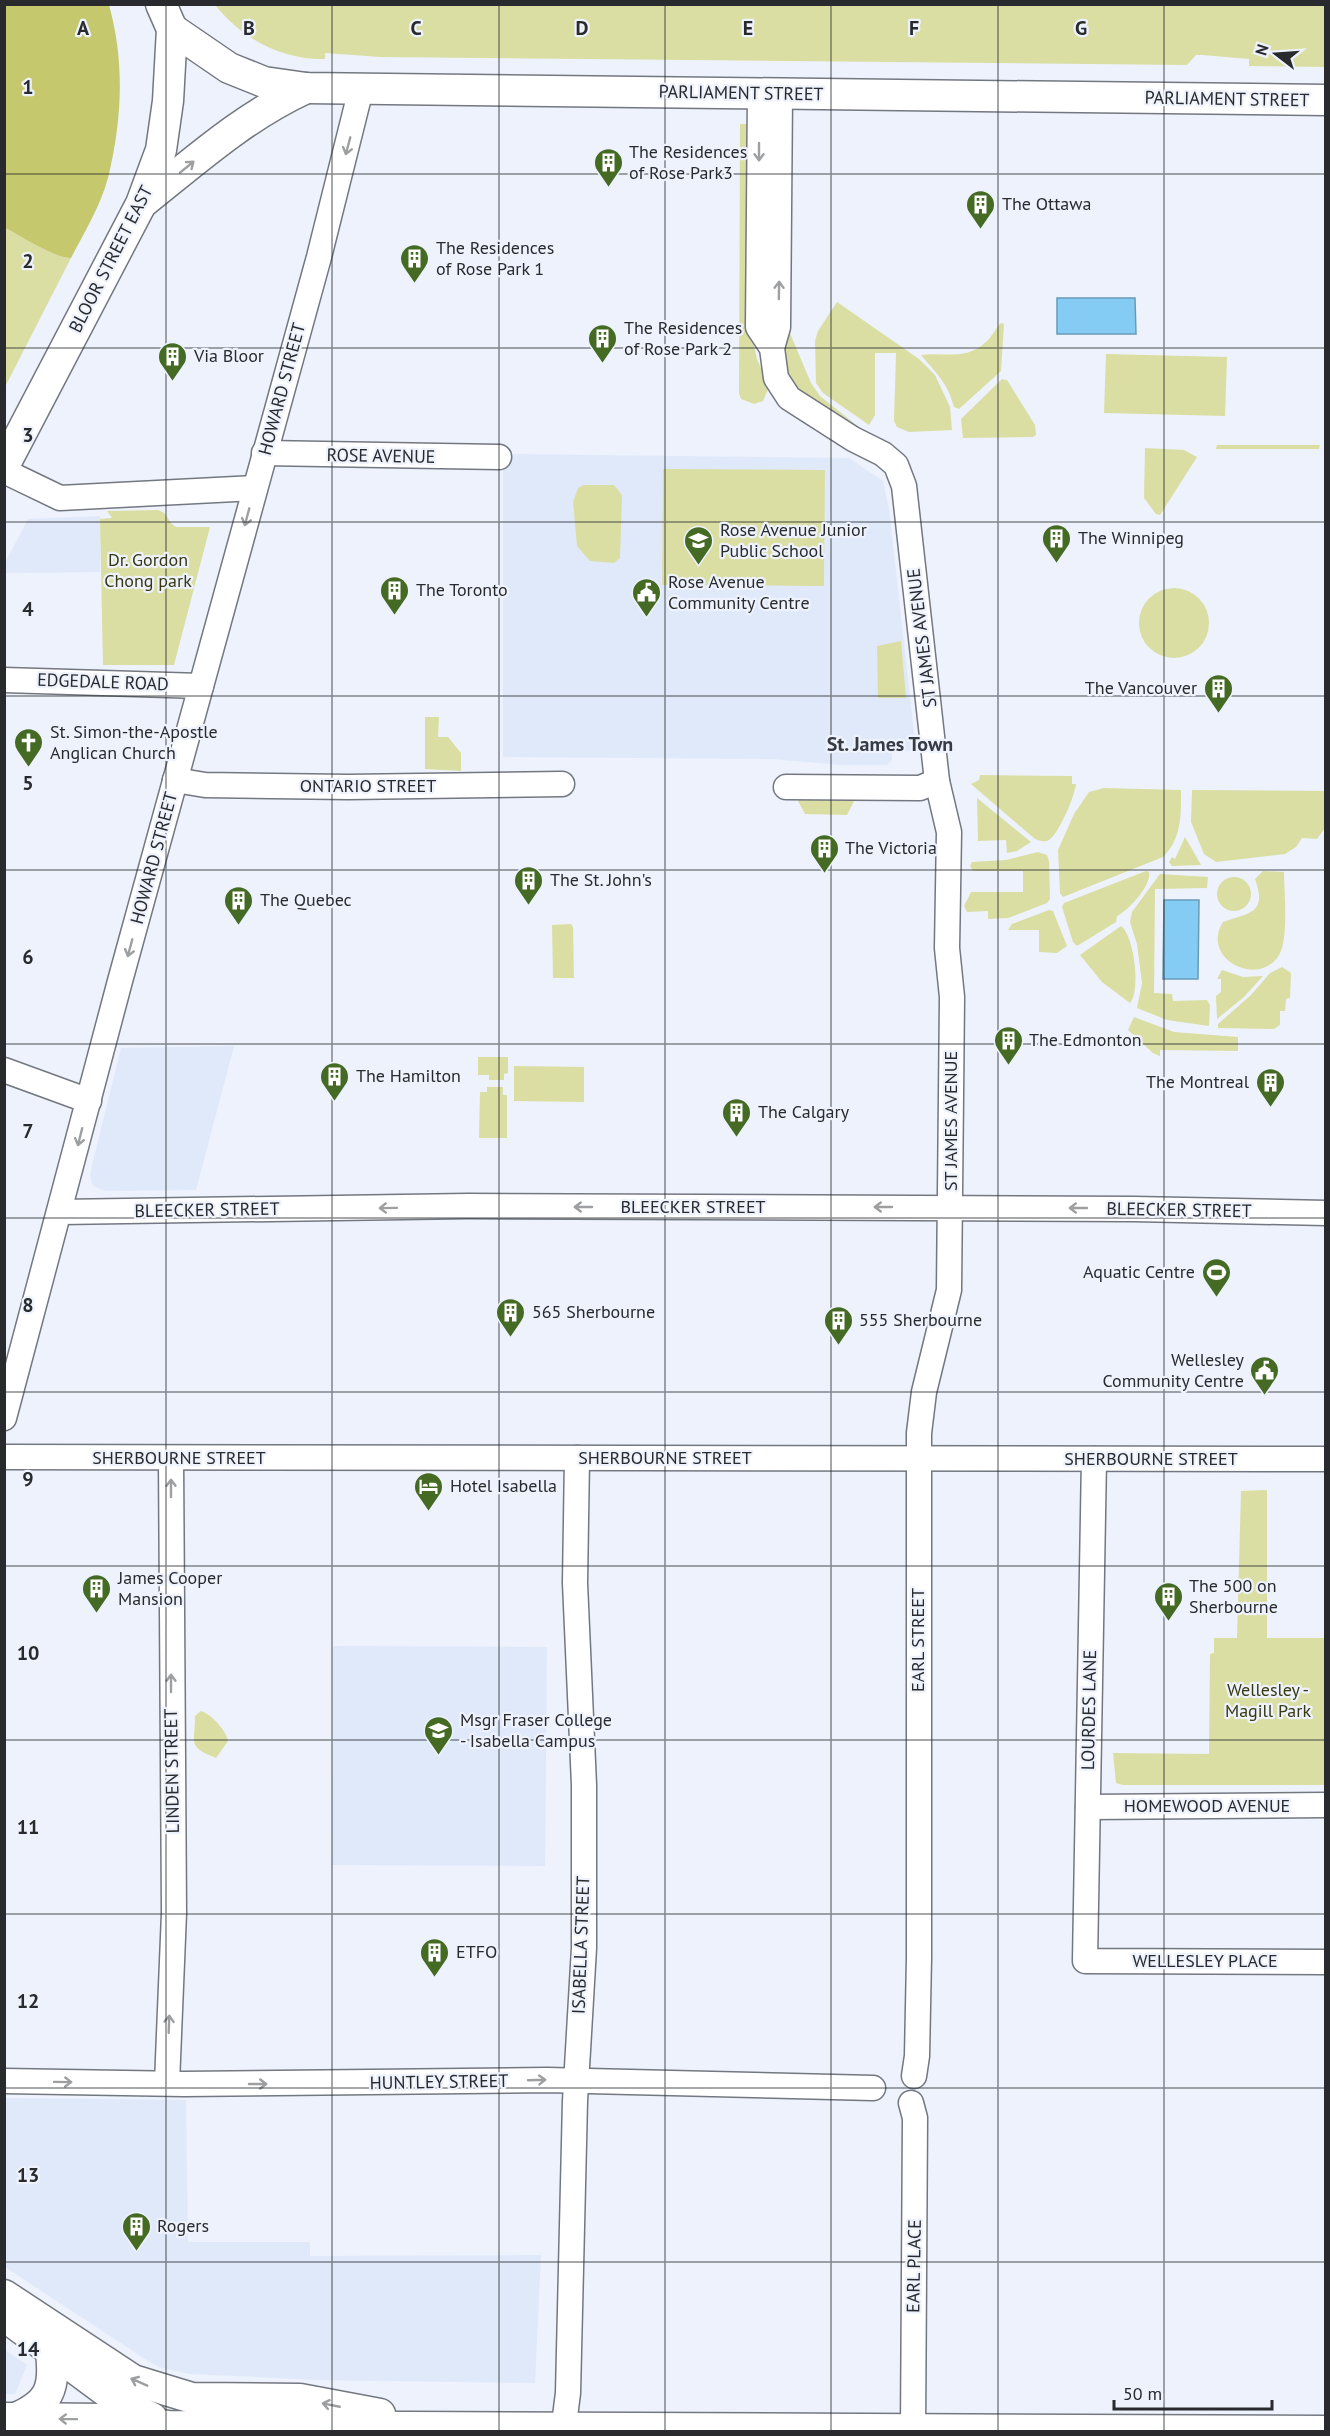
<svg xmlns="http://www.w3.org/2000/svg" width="1330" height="2436" viewBox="0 0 1330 2436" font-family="'PT Sans',sans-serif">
<rect width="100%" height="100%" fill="#edf2fc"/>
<g fill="#e0e9fa">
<polygon points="503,454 849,458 883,481 889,509 916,751 892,750 892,760 887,765 842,765 771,759 503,757"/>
<polygon points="100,516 100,572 5,573 5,563 28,519"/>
<polygon points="234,1046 196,1190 105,1191 93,1186 90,1174 121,1048"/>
<polygon points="333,1646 547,1647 545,1866 332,1865"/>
<polygon points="4,2098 186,2100 188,2242 310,2242 310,2256 541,2255 535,2383 318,2380 190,2374 162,2368 148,2361 5,2267"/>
<polygon points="5,2350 27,2365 15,2394 5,2394"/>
</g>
<g fill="#dadea3">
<path d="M215,5H1325V67L1249,66V59L1202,55H1196L1187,65L380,57L325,53V59C280,60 242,38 215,5Z"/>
<polygon points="740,124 752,124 752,337 757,359 769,387 763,401 754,404 741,399 739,393"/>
<path d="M790,200L789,331L811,383L820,396L860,428L853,427C822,406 794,397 783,360Z"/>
<path d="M5,228C23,237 54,258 71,258L5,387Z"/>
<polygon points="837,302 919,359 935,375 950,407 952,430 909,432 897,427 894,421 896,353 875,353 875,415 869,425 823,393 816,383 815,341 818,331"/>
<path d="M1001,323L1004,324L1001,371L959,409L954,407C948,383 936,373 921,355C944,352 966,361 986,342C992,337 995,329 1001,323Z"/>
<polygon points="1106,354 1227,357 1225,416 1104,413"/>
<polygon points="1002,379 1007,380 1035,425 1036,435 1033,437 963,438 961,419"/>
<polygon points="1217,445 1320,445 1319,449 1216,449"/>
<polygon points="1145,448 1184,450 1197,457 1160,515 1156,514 1144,498"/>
<polygon points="663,469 825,470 824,586 662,585"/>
<polygon points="584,485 614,485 622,495 620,558 614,563 590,561 577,546 573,502 578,488"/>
<path d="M158,510C169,513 167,522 176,527H210L174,665H103L100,519L112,518L107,511Z"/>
<circle cx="1174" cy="623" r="35"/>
<polygon points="901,641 906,698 878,698 877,646"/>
<polygon points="425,717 439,717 438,737 448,737 461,753 461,771 425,769"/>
<path d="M980,775L1072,776V784H1076C1075,795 1059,834 1049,840C1044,843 1039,840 1035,839L971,784L979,780Z"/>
<path d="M1104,788L1181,790C1181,815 1182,838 1163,857L1063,897L1060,893L1058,850L1074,814L1089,792Z"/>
<polygon points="1192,790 1325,791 1325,828 1317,839 1302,838 1296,847 1285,854 1216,862 1204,854 1191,822"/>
<polygon points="799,797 853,798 854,801 847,815 805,814 798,801"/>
<polygon points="977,798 1031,842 1017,851 1007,853 1006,840 978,841"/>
<polygon points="1185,837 1201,865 1172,866 1169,862 1172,857 1175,859"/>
<polygon points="1038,852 1047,855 1049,861 1050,899 1047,903 1008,918 988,919 988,911 967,912 964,906 971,892 1023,892 1023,871 973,871 970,866 972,862 1006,860"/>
<path d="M1146,871L1149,872C1152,885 1129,910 1117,916L1116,922L1077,946L1073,942L1062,907L1064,903Z"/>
<path d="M1263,871L1284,872C1284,892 1289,939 1279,955C1258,989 1200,958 1223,922C1248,913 1268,914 1255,879Z"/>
<polygon points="1160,874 1208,877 1207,888 1155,889 1154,993 1172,994 1173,1001 1207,1000 1210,1005 1209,1026 1167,1020 1137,1008 1142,983 1137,944 1130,922 1132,912"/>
<circle cx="1234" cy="894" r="17"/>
<polygon points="1049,910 1053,911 1067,946 1057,953 1039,952 1039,930 1008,930 1012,924"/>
<polygon points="571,924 573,927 574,978 553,978 552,925"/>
<path d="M1121,926C1134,935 1141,991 1130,1003L1102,982L1080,955Z"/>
<polygon points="1282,967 1291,973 1290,998 1286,999 1285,1011 1280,1011 1280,1025 1274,1029 1218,1028 1218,1024 1251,995 1270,973"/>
<polygon points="1222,970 1243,977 1263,976 1244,997 1217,1019 1216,996 1221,992 1221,979 1217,979"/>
<polygon points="1134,1017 1174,1032 1238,1037 1238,1051 1160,1050 1160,1056 1153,1053 1128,1030"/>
<polygon points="478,1057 508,1057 508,1073 504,1074 504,1080 489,1080 489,1075 478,1075"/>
<polygon points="514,1066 584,1067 584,1102 514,1101"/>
<polygon points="487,1087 503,1087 503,1095 507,1095 507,1138 479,1138 480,1092 487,1092"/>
<polygon points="1267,1490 1267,1638 1325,1638 1325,1785 1123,1785 1116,1783 1113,1753 1209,1754 1210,1654 1214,1653 1214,1638 1237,1638 1241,1491"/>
<path d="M201,1711C210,1713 227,1731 228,1741L216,1758C187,1746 195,1745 195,1716Z"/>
</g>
<path fill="#c5c86d" d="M5,4L109,5C125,62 122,121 108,178C100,207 84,233 71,258C54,258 23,237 5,228Z"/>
<g fill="#84ccf4" stroke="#689bb8" stroke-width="1.5">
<polygon points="1057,298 1135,298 1136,334 1057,334"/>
<polygon points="1164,900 1199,900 1198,979 1163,979"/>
</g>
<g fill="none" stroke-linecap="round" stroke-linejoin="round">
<defs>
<g id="minor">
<polyline points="760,93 758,327 772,348 776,378 789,398 853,439 883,454 896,465 904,486 937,781 949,832 947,948 952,997 949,1290 924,1392 919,1433 919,1958 917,2056 914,2076"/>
<polyline points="772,348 778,327 780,94"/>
<polyline points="264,453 499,457"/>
<polyline points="4,471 60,498 255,488"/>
<polyline points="4,680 201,686"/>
<polyline points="175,780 205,785 348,787 562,784"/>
<polyline points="786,787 920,788 937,781"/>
<polyline points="4,1070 89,1101"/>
<polyline points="60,1212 468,1206 1134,1209 1326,1213"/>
<polyline points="4,1418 120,981 319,257 361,89"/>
<polyline points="4,1457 1326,1459"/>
<polyline points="1094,1459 1085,1961 1326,1962"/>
<polyline points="1088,1807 1326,1805"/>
<polyline points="4,2081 184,2084 547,2080 873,2088"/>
<polyline points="167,2083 174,1913 171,1458"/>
<polyline points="911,2103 915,2118 913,2432"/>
<polyline points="563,2432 568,2393 575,2101 584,1948 584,1785 575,1583 577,1458"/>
</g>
<g id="major">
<polyline points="172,29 229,68 264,82 306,88 1326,100"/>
<path d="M142,203C195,161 243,117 306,88"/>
<polyline points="4,466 141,204 161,150 168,101 172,29 161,4"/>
<polyline points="4,2295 133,2380 192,2398 300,2399 380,2414"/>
<polyline points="7,2318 123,2404 152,2418"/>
<polyline points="4,2418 104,2419 168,2426 1326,2431"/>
<path d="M16,2418C51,2403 55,2387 51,2352"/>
</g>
</defs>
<use href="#minor" stroke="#737780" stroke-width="27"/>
<use href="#major" stroke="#737780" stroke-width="33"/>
<use href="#minor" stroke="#fff" stroke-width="24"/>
<use href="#major" stroke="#fff" stroke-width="30"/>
</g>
<defs><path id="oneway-shaft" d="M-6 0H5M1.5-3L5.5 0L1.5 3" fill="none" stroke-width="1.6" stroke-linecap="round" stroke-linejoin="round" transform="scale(1.5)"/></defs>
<g stroke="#9e9fa0">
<use href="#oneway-shaft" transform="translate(348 146) rotate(105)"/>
<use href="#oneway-shaft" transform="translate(759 152) rotate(90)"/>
<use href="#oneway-shaft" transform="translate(187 167) rotate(-39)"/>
<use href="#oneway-shaft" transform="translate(779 290) rotate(-89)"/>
<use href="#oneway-shaft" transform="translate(247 517) rotate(105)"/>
<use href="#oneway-shaft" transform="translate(130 948) rotate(105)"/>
<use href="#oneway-shaft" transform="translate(80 1137) rotate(104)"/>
<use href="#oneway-shaft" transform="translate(583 1207) rotate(-180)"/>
<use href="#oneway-shaft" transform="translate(883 1207) rotate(-180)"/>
<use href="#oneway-shaft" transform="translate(388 1208) rotate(179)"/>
<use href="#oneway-shaft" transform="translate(1078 1208) rotate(-180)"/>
<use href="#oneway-shaft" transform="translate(171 1488) rotate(-90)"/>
<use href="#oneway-shaft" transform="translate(171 1683) rotate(-90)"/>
<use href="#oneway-shaft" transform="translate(169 2024) rotate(-88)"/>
<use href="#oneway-shaft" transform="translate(537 2080) rotate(-2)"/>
<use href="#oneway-shaft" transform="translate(63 2082) rotate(1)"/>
<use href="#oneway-shaft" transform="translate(258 2084)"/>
<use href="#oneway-shaft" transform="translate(139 2382) rotate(-156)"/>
<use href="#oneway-shaft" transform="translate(331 2405) rotate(-169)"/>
<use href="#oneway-shaft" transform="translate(68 2419) rotate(-179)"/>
</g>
<path fill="none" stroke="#282a2d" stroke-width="1.5" stroke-opacity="0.55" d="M166,4V2432M332,4V2432M499,4V2432M665,4V2432M831,4V2432M998,4V2432M1164,4V2432M4,174H1326M4,348H1326M4,522H1326M4,696H1326M4,870H1326M4,1044H1326M4,1218H1326M4,1392H1326M4,1566H1326M4,1740H1326M4,1914H1326M4,2088H1326M4,2262H1326"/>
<defs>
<symbol id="building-pin" viewBox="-11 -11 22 30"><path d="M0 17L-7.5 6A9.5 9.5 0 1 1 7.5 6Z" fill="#446a23" stroke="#edf2fc"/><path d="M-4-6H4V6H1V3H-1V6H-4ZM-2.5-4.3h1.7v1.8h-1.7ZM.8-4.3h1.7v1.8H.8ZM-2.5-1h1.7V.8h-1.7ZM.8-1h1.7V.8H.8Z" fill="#fff"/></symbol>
<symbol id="school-pin" viewBox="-11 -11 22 30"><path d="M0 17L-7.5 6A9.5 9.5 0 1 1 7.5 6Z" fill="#446a23" stroke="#edf2fc"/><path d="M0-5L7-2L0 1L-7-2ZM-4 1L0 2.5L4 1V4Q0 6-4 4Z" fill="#fff"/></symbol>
<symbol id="civic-pin" viewBox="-11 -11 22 30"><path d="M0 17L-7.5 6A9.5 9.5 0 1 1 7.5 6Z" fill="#446a23" stroke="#edf2fc"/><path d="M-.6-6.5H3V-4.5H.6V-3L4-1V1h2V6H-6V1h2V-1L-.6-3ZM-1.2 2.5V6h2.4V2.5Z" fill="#fff"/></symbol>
<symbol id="church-pin" viewBox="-11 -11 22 30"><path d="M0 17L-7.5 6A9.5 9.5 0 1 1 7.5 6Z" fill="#446a23" stroke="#edf2fc"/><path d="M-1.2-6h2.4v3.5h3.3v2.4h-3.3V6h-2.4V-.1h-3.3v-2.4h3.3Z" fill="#fff"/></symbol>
<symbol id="stadium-pin" viewBox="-11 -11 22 30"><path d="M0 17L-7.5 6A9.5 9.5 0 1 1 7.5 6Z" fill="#446a23" stroke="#edf2fc"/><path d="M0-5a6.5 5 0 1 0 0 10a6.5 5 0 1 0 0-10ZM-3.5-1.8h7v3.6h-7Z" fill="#fff"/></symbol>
<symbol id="hotel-pin" viewBox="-11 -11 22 30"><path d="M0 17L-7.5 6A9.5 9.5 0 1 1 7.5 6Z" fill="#446a23" stroke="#edf2fc"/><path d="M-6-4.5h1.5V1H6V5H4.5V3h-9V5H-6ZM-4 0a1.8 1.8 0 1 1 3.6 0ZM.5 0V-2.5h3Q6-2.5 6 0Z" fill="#fff"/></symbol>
</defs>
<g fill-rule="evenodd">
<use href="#building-pin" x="592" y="146" width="33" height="45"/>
<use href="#building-pin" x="964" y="188" width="33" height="45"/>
<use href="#building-pin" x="398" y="242" width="33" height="45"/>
<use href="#building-pin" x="586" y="322" width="33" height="45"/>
<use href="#building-pin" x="156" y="340" width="33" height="45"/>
<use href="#building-pin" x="1040" y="522" width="33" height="45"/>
<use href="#school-pin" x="682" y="524" width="33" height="45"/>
<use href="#building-pin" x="378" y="574" width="33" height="45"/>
<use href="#civic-pin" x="630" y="576" width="33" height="45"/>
<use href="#building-pin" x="1202" y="672" width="33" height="45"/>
<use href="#church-pin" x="12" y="726" width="33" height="45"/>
<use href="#building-pin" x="808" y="832" width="33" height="45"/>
<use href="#building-pin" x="512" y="864" width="33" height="45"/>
<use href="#building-pin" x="222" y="884" width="33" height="45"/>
<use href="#building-pin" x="992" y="1024" width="33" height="45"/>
<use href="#building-pin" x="318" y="1060" width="33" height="45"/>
<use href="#building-pin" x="1254" y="1066" width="33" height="45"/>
<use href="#building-pin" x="720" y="1096" width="33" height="45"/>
<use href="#stadium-pin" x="1200" y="1256" width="33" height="45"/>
<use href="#building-pin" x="494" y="1296" width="33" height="45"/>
<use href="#building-pin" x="822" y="1304" width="33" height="45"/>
<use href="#civic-pin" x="1248" y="1354" width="33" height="45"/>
<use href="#hotel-pin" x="412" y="1470" width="33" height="45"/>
<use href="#building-pin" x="80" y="1572" width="33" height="45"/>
<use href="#building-pin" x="1152" y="1580" width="33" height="45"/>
<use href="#school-pin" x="422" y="1714" width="33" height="45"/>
<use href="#building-pin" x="418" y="1936" width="33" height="45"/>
<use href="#building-pin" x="120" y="2210" width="33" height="45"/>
</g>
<g text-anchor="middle" stroke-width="4.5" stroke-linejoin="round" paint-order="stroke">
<g font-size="18" fill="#282a2d" stroke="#edf2fc">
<text transform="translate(741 93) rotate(1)" y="6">PARLIAMENT STREET</text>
<text transform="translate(1227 99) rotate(1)" y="6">PARLIAMENT STREET</text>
<text transform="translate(111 259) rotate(-63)" y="6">BLOOR STREET EAST</text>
<text transform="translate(282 389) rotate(-75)" y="6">HOWARD STREET</text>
<text transform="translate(381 456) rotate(1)" y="6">ROSE AVENUE</text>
<text transform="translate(922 638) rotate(-97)" y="6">ST JAMES AVENUE</text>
<text transform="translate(103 682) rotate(2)" y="6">EDGEDALE ROAD</text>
<text x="368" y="792">ONTARIO STREET</text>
<text transform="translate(154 858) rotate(-75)" y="6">HOWARD STREET</text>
<text transform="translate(951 1121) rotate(-90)" y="6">ST JAMES AVENUE</text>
<text x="693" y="1213">BLEECKER STREET</text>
<text transform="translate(207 1210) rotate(-1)" y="6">BLEECKER STREET</text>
<text transform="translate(1179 1210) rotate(1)" y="6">BLEECKER STREET</text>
<text x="179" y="1464">SHERBOURNE STREET</text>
<text x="665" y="1464">SHERBOURNE STREET</text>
<text x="1151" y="1465">SHERBOURNE STREET</text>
<text transform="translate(918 1640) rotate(-90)" y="6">EARL STREET</text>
<text transform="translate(1089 1710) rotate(-89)" y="6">LOURDES LANE</text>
<text transform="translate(172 1771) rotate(-91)" y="6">LINDEN STREET</text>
<text x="1207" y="1812">HOMEWOOD AVENUE</text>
<text transform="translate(581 1945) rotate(-88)" y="6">ISABELLA STREET</text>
<text x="1205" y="1967">WELLESLEY PLACE</text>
<text transform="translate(439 2082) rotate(-1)" y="6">HUNTLEY STREET</text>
<text transform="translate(914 2266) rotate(-89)" y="6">EARL PLACE</text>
</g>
<g font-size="18" fill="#282a2d" stroke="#edf2fc" text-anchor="start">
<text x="629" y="158">The Residences<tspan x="629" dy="21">of Rose Park3</tspan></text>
<text x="1002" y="210">The Ottawa</text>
<text x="436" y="254">The Residences<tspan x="436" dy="21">of Rose Park 1</tspan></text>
<text x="624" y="334">The Residences<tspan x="624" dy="21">of Rose Park 2</tspan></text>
<text x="194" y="362">Via Bloor</text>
<text x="720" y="536">Rose Avenue Junior<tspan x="720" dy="21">Public School</tspan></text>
<text x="1078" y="544">The Winnipeg</text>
<text x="668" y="588">Rose Avenue<tspan x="668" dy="21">Community Centre</tspan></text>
<text x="416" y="596">The Toronto</text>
<text x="1197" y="694" text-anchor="end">The Vancouver</text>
<text x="50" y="738">St. Simon-the-Apostle<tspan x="50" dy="21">Anglican Church</tspan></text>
<text x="845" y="854">The Victoria</text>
<text x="550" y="886">The St. John's</text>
<text x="260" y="906">The Quebec</text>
<text x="1029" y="1046">The Edmonton</text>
<text x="356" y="1082">The Hamilton</text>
<text x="1249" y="1088" text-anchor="end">The Montreal</text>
<text x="758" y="1118">The Calgary</text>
<text x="1195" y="1278" text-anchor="end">Aquatic Centre</text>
<text x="532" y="1318">565 Sherbourne</text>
<text x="859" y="1326">555 Sherbourne</text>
<text x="1244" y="1366" text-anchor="end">Wellesley<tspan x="1244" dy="21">Community Centre</tspan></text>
<text x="450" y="1492">Hotel Isabella</text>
<text x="118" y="1584">James Cooper<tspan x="118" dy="21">Mansion</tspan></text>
<text x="1189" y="1592">The 500 on<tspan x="1189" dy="21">Sherbourne</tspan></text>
<text x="460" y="1726">Msgr Fraser College<tspan x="460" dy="21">- Isabella Campus</tspan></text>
<text x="456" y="1958">ETFO</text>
<text x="157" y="2232">Rogers</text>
</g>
<g font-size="18" fill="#373811" stroke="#edf2fc">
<text x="148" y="566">Dr. Gordon<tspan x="148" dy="21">Chong park</tspan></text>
<text x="1268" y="1696">Wellesley -<tspan x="1268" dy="21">Magill Park</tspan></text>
</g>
<g font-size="20" font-weight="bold" fill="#373b43" stroke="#edf2fc">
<text x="890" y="751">St. James Town</text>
</g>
</g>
<g font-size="20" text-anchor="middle" font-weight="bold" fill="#282a2d" stroke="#edf2fc" stroke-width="4.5" stroke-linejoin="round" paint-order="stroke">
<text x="83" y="35">A</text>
<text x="249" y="35">B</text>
<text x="416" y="35">C</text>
<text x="582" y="35">D</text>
<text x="748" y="35">E</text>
<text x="914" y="35">F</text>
<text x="1081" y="35">G</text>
<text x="28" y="94">1</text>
<text x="28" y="268">2</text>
<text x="28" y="442">3</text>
<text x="28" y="616">4</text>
<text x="28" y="790">5</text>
<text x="28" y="964">6</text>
<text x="28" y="1138">7</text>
<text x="28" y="1312">8</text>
<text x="28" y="1486">9</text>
<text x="28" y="1660">10</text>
<text x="28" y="1834">11</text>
<text x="28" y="2008">12</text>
<text x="28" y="2182">13</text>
<text x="28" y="2356">14</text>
</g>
<rect width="1330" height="2436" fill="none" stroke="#282a2d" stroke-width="12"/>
<g transform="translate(1276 54) rotate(287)" stroke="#edf2fc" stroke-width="4.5" paint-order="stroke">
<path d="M0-4.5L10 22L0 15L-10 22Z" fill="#282a2d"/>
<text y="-9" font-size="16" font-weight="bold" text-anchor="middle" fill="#282a2d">N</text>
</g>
<path d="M1114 2400v9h158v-9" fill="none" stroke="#282a2d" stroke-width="3"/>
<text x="1123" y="2400" font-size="18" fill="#282a2d" stroke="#edf2fc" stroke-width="4.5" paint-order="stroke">50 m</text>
</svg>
